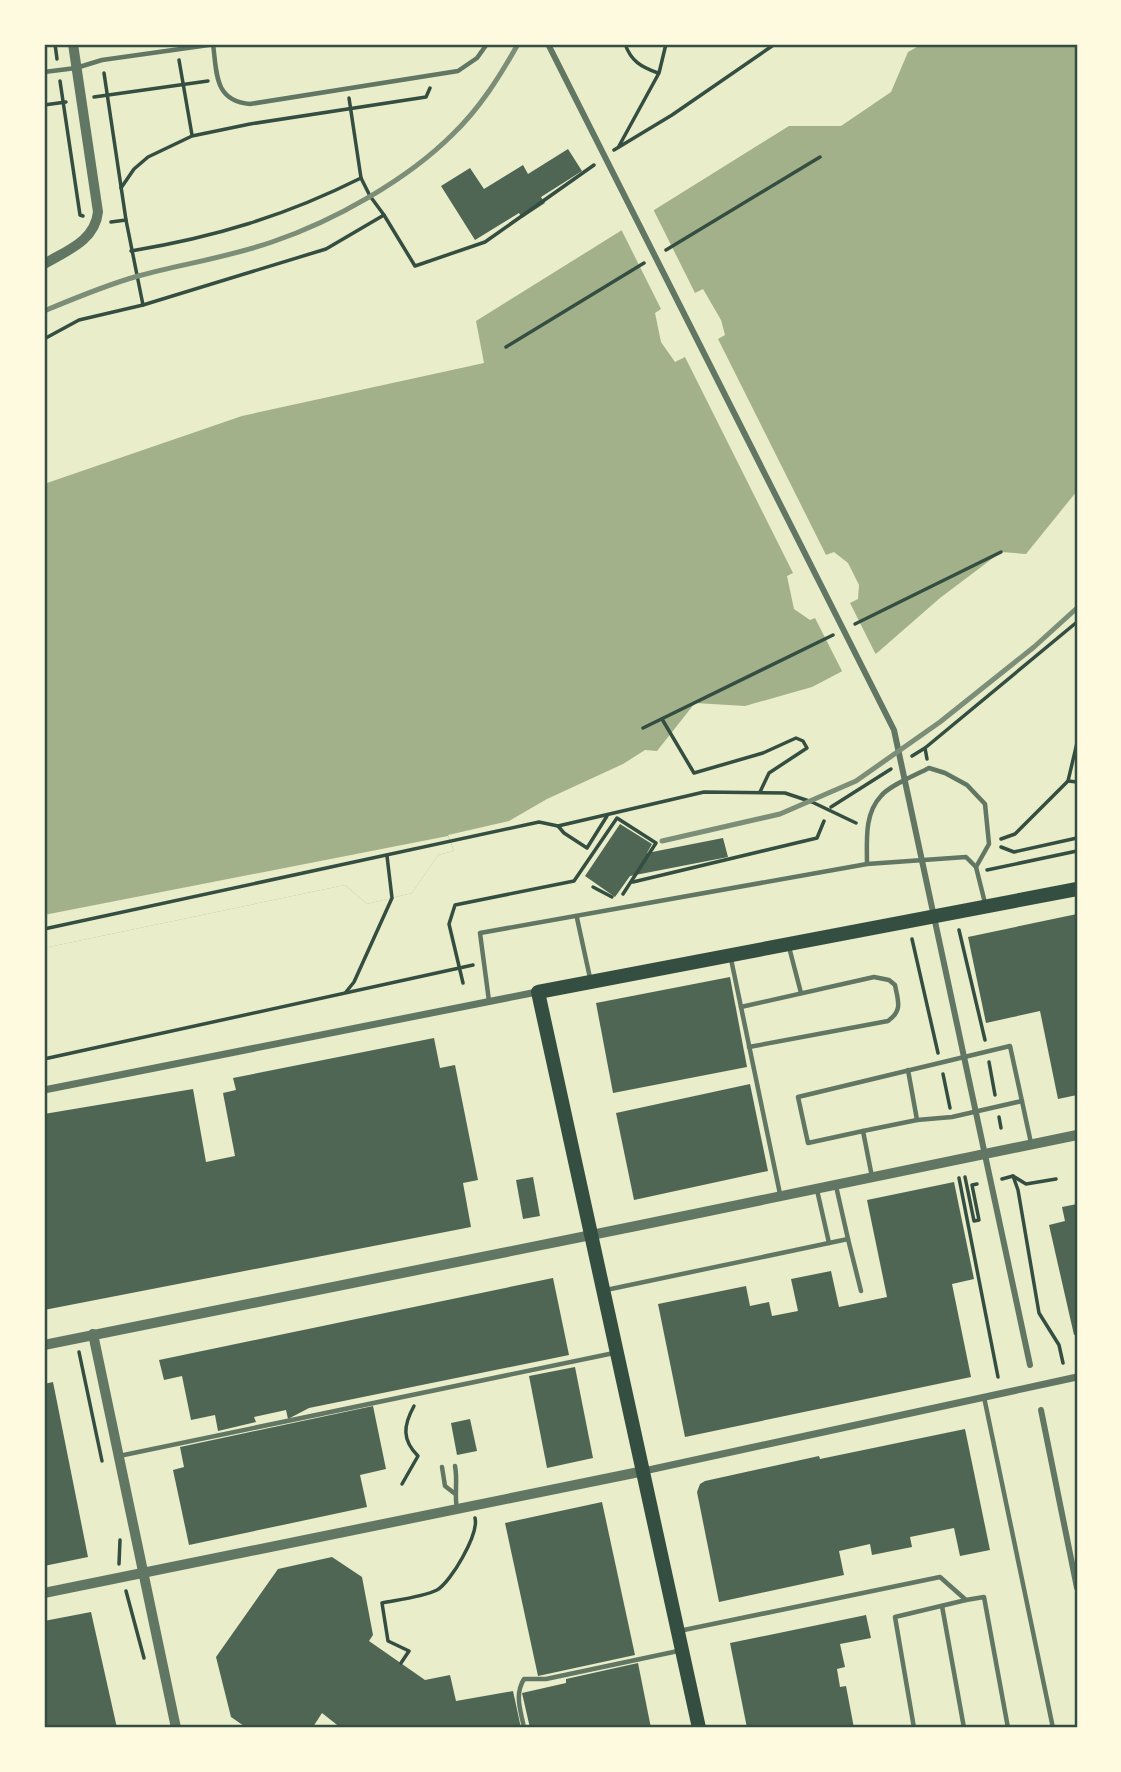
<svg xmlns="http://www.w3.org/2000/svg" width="1121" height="1772" viewBox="0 0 1121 1772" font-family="'IBM Plex Sans',sans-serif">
<rect width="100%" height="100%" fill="#e9edc9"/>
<polygon fill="#a3b18a" points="922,44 1077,44 1077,491 1026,554 1001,552 940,598 877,653 812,687 745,706 695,703 657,751 645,750 623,764 547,799 509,821 448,835 454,851 438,855 412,893 367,904 345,885 44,948 44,484 242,416 484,363 476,321 789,126 841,126 891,92 908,52"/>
<g fill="#e9edc9">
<polygon points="652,207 695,293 703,289 721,320 725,335 718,339 826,555 834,552 848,563 859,585 858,599 850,603 877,657 844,675 815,618 810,620 794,609 787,576 793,573 685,357 675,362 661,342 655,313 661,309 620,227"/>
<polygon points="448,836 454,851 438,855 412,893 367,904 345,885 44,948 44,915"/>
</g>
<g fill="#4f6655">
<polygon points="568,149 582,171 541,197 545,203 522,218 519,213 475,240 441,186 470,168 484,189 523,165 528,174"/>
<polygon points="620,824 652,844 647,853 723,838 728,857 630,876 615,897 585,876"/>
<polygon points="1077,914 1077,1095 1058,1099 1040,1011 986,1023 968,937"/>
<polygon points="730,977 747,1067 613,1093 596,1003"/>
<polygon points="434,1038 440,1068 455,1065 478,1180 463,1183 471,1227 44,1310 44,1114 193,1089 206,1162 235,1156 223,1093 236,1090 233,1078"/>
<polygon points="750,1084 768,1171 634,1200 616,1113"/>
<polygon points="533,1177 540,1216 523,1219 516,1180"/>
<polygon points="954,1182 974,1279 952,1284 971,1377 685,1437 658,1304 746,1286 750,1306 769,1302 772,1316 798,1311 791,1279 831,1271 839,1307 887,1297 867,1200"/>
<polygon points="1077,1204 1077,1334 1074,1335 1049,1225 1065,1221 1062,1207"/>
<polygon points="553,1278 569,1355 309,1408 288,1419 286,1410 254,1417 256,1422 218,1431 215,1415 191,1420 182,1376 164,1380 159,1360"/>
<polygon points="575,1367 593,1458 547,1468 529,1376"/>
<polygon points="53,1382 88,1557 44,1566 44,1384"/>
<polygon points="373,1406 386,1469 360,1475 367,1507 189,1545 173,1470 184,1467 180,1447"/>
<polygon points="470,1419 477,1451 457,1455 451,1423"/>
<polygon points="965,1429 990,1550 960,1556 954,1528 910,1537 912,1547 872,1555 870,1544 839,1551 844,1575 719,1602 697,1492 700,1484 705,1481 819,1456 820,1459"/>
<polygon points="602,1502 635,1655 538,1676 505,1523"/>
<polygon points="332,1557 362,1577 373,1635 369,1641 425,1680 450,1675 456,1701 513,1691 521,1728 341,1728 322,1713 313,1727 247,1728 231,1717 216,1657 278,1569"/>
<polygon points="91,1612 117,1728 44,1728 44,1621"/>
<polygon points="866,1615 871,1638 840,1644 845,1667 837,1669 840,1687 846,1686 854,1728 747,1728 730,1643"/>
<polygon points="638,1663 651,1728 530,1728 522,1693 566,1683 566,1679"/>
</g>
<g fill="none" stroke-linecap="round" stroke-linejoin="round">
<g stroke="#344e41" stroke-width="3.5">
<polyline points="55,44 57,59"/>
<path d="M625,44C631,61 641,67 658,73"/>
<polyline points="179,60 192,135"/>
<polyline points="104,73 126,220"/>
<polyline points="60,81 80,215 83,216"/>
<polyline points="94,97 208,81"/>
<polyline points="349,98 361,178 370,196 384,215"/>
<polyline points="44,105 66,102"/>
<polyline points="619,146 659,73 666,44"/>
<polyline points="614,150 672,115 775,44"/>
<polyline points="121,188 134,169 148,157 192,136 250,124 426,97 430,88"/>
<polyline points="111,222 126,220 143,305"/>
<polyline points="666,250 820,157"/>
<path d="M131,251C215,237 285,216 361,178"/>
<polyline points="44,339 79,320 143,305 326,249 384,215 415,266 485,242 594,165"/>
<polyline points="506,347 644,263"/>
<polyline points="855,624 1001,552"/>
<polyline points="662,719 694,773 763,753 796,738 803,741 807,748 769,773 760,792"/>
<polyline points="643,728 833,635"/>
<polyline points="912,756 925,748"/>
<polyline points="927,759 925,748 1077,622"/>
<polyline points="1068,781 1077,782"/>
<polyline points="831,807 891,769"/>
<polyline points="558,826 564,833 587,848 607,816"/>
<polyline points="1001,839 1015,834 1068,781 1077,743"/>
<polyline points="1001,847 1014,852 1077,838"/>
<polyline points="987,870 1077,851"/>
<polyline points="633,882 817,838 824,821"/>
<polyline points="593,887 612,897"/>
<polyline points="44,929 539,822 558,826 704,792 785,793 812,802 856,823"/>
<polyline points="959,930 985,1040"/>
<polyline points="912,939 938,1053"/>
<polyline points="463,983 449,924 455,905 574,881 617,818 656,843 623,894"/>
<polyline points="346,992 354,982 392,898 387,856"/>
<polyline points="44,1059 473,965"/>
<polyline points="989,1062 995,1095"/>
<polyline points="943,1074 950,1108"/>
<polyline points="999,1117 1001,1128"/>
<polyline points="1013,1176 1018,1190 1039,1313 1059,1345 1063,1363"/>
<polyline points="965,1177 974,1221 979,1220 972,1185 977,1184"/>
<polyline points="959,1178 998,1377"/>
<polyline points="1002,1179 1013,1176 1026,1184 1056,1179"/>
<polyline points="79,1352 102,1461"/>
<path d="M402,1484L418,1456C402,1440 403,1426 414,1406"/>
<polyline points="119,1564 120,1540"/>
<polyline points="126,1591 144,1658"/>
<path d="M401,1663L409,1651L388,1641L382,1603C397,1600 423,1597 437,1590C451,1582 479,1534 475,1518"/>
</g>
<g stroke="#617663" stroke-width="4.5">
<path d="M213,44C217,73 214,101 250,104L458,71L477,58L487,44"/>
<polyline points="44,72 76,68 102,60 216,44"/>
<path d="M867,864C867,841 864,814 881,796C890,785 916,775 929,768L945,773L967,785L985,804L989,844L976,867"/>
<polyline points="577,918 590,978"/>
<polyline points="789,947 801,993"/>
<polyline points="731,959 780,1194"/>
<polyline points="489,1001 480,933 867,864 966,857 976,867 985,903"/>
<path d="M741,1007L874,977L889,980L895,985C898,1001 903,1010 888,1021L749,1047"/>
<polyline points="908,1070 917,1120"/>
<polyline points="863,1131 917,1120 952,1117 1022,1101"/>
<polyline points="872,1177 863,1131 808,1143 798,1097 1010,1046 1031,1143"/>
<polyline points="836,1186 848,1239"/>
<polyline points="817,1190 829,1243"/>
<polyline points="606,1290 848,1239 861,1291"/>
<polyline points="984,1397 1053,1728"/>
<polyline points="119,1456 614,1353"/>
<path d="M455,1466C458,1482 454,1494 457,1509"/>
<polyline points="442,1467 445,1486 454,1493"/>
<polyline points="966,1600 984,1597 1008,1728"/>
<polyline points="942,1606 964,1728"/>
<polyline points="679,1631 940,1577 966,1600 895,1617 914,1728"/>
<path d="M524,1728C521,1711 514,1695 524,1679H546L678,1651"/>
</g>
<g stroke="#617663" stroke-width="6">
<polyline points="548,44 894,730 1030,1365"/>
<polyline points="1041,1410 1077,1588"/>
</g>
<g stroke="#617663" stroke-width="7">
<polyline points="44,1090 537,992"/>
<polyline points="644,1471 1077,1377"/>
</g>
<g stroke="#617663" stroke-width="10">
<path d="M44,264C66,251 95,241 98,212L73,44"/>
<polyline points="93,1334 176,1728"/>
<polyline points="44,1345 636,1226 1077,1135"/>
<polyline points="44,1593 644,1471"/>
</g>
<polyline stroke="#344e41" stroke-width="14" points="699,1728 538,992 1077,889"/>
<g stroke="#7c8e77" stroke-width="5">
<path d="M44,311C75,298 106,285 138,276C183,264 229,257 272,242C334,221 407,180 453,134C480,108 500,76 518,44"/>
<polyline points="662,841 780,814 856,781 940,722 1034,647 1077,608"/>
</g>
</g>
<rect width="1121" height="1772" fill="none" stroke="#fefae0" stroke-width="91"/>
<rect x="46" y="46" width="1030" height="1680" fill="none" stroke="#344e41" stroke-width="2.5"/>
</svg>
